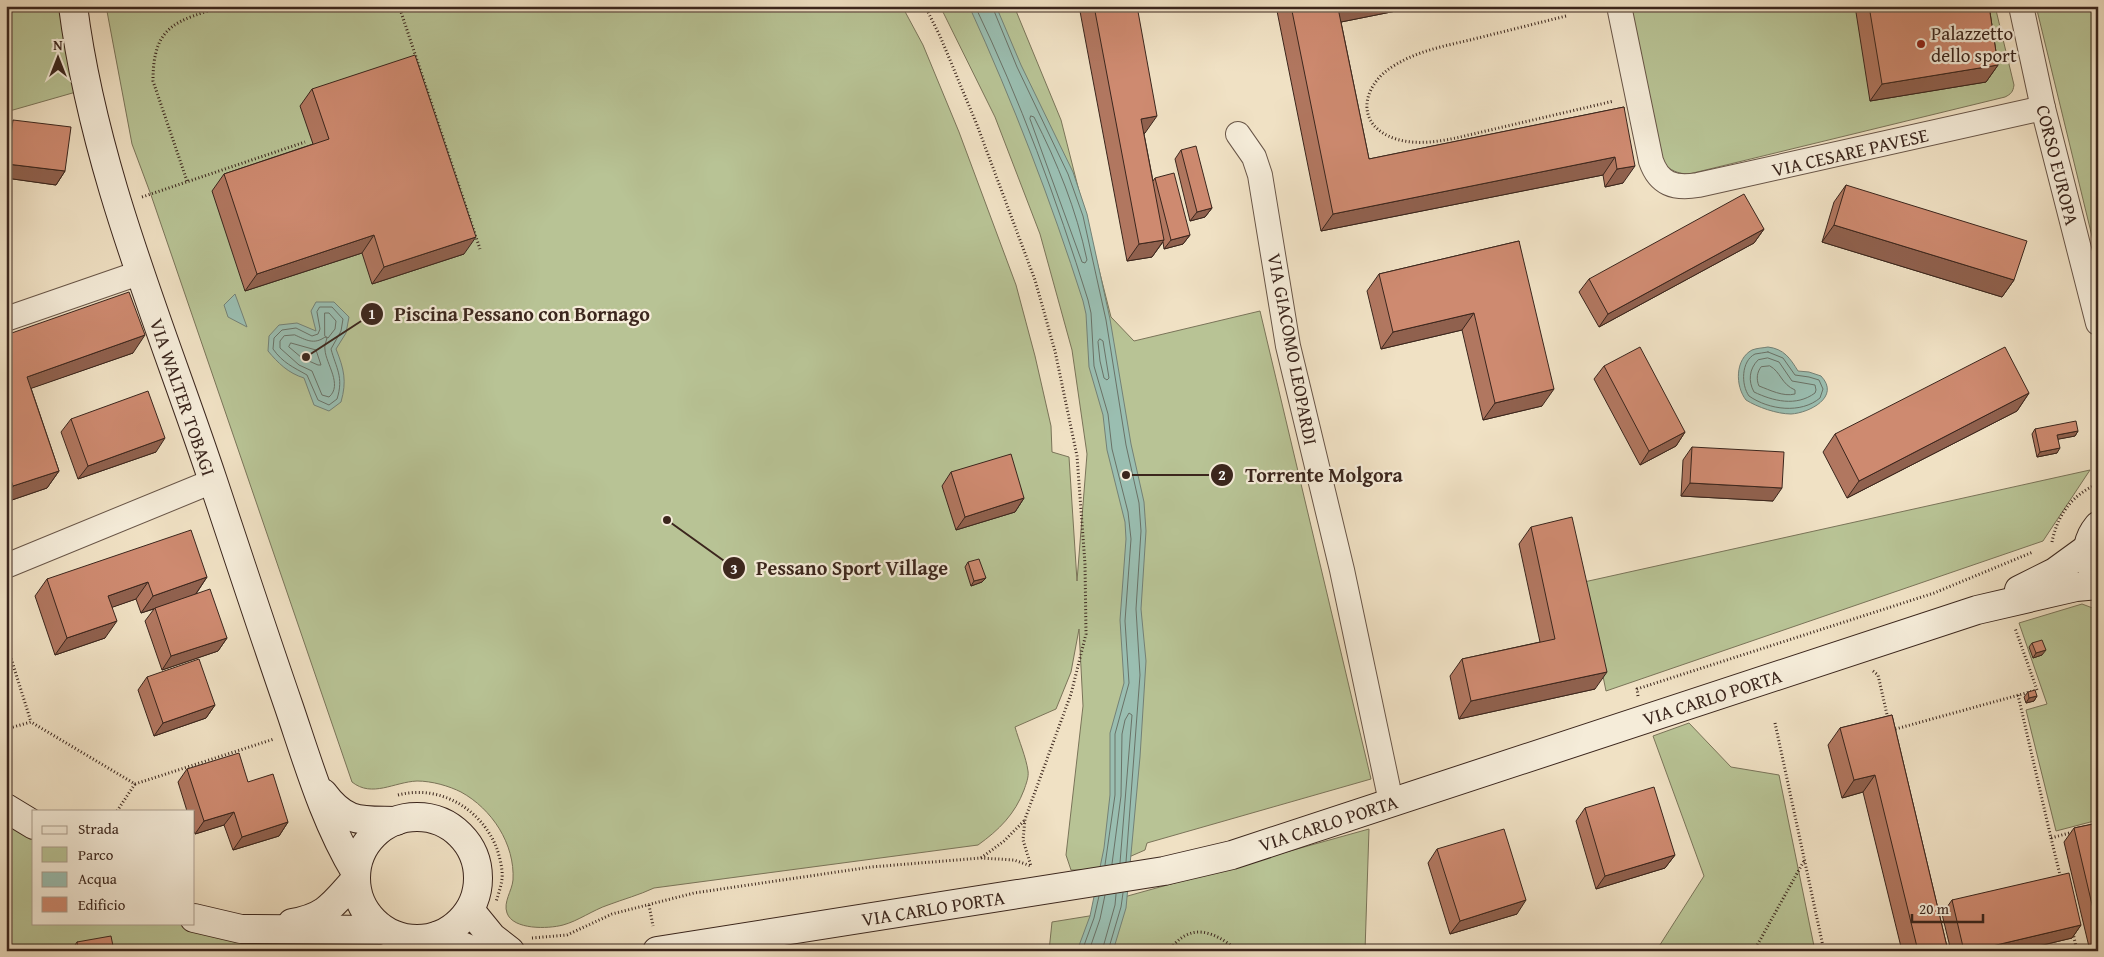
<svg xmlns="http://www.w3.org/2000/svg" width="2104" height="957" viewBox="0 0 2104 957" font-family="'Gentium Book Plus',serif">
<rect width="100%" height="100%" fill="#f0e1c4"/>
<filter id="stains"><feTurbulence type="fractalNoise" baseFrequency=".004" numOctaves="4"/><feColorMatrix values="0 0 0 0 .2 0 0 0 0 .09 0 0 0 0 .02 0 0 0 .5 -.17"/></filter>
<radialGradient id="worn" r=".72"><stop offset=".6" stop-color="#630" stop-opacity="0"/><stop offset="1" stop-color="#630" stop-opacity=".3"/></radialGradient>
<g fill="#b8c395" stroke="#7a7459">
<polygon points="6,6 59,6 76,92 6,112"/>
<path d="M106,6H902L923,45L959,132L1016,285L1035,356L1051,426L1052,452L1069,457L1077,581L1087,454L1072,350L1040,234L995,117L940,6H1014L1061,120L1111,317L1134,341L1260,311L1371,779L1147,843L1145,850L1099,870H1071L1066,855L1083,706L1079,629L1071,672L1056,709L1015,727C1019,741 1026,757 1028,771C1029,777 1026,784 1024,790C1015,814 999,830 978,845L654,888C639,895 624,899 608,905C593,910 578,921 563,925C548,929 513,930 507,913C503,902 512,891 513,880C515,844 492,809 461,792C449,786 432,781 417,781C394,782 372,798 352,782L151,195L132,144Z"/>
<path d="M1631,6H1995L2014,85C2013,92 2011,94 2005,97L1689,174C1678,174 1670,170 1663,163Z"/>
<polygon points="2036,6 2098,6 2098,261"/>
<polygon points="2090,470 2043,541 1606,691 1584,582"/>
<polygon points="2082,604 2098,610 2098,820 2056,831 2026,710 2047,704 2019,623"/>
<polygon points="1689,723 1731,767 1779,775 1815,951 1656,951 1704,876 1653,736"/>
<polygon points="6,817 34,834 34,923 181,923 186,926 370,937 395,951 6,951"/>
<polygon points="1369,829 1365,951 1049,951 1052,922 1120,911 1124,897"/>
</g>
<g fill="#9abeb1" stroke="#748176">
<path d="M969,6H996L1021,65L1073,172L1087,214L1110,319L1131,444L1144,502L1146,531L1141,609L1146,661L1140,757L1126,908L1113,951H1077L1090,916L1104,848L1110,795V733L1124,683L1120,620L1126,539L1125,522L1107,450L1103,415L1089,367L1086,314L1083,301C1051,201 1013,102 969,6Z"/>
<polygon points="235,294 247,327 228,317 224,305"/>
<path d="M316,302H334L349,317L346,333L336,349C344,369 347,381 341,402L329,411L314,405L304,378C288,373 278,363 268,351L269,336L279,325L297,323L316,331L311,311Z"/>
<path d="M1768,347C1784,349 1790,358 1798,371L1809,372L1821,376C1841,397 1809,413 1791,414C1777,414 1757,407 1746,400C1735,386 1735,359 1752,350C1757,348 1763,348 1768,347Z"/>
</g>
<g fill="none" stroke-linecap="round" stroke-linejoin="round">
<g stroke="#6a7267" stroke-width="1">
<path d="M975,6C1020,99 1057,201 1088,300L1091,313L1094,366L1108,414L1112,449L1128,512L1131,539L1125,621L1129,683L1115,734V795L1105,865"/>
<polyline points="992,6 1017,67 1068,174 1083,216 1106,320 1126,445 1139,503 1141,531 1136,609 1140,675 1126,862"/>
<path d="M1031,116L1034,117C1058,164 1076,209 1087,260L1085,263L1082,262L1030,119Z"/>
<path d="M320,307H332L343,319L341,331L331,349C336,368 344,377 337,399L329,405L318,400L307,375C293,367 283,363 273,349L274,338L282,330L296,328L312,336L318,334L320,329L317,312Z"/>
<polygon points="325,313 329,313 336,321 335,329 328,338 325,336"/>
<path d="M295,335C306,340 314,345 325,337L327,338C326,342 324,346 325,350C326,364 343,385 329,397L322,395L312,371L299,365L280,348V341L284,336Z"/>
<polygon points="1100,339 1103,341 1109,378 1107,380 1104,378 1100,361 1098,342"/>
<polygon points="291,343 316,350 321,365 318,365 302,358 289,347"/>
<path d="M1768,352L1783,358L1795,375L1809,377L1819,380L1823,389L1820,398C1801,414 1769,410 1749,396C1741,385 1741,361 1755,354C1759,353 1764,353 1768,352Z"/>
<path d="M1768,358L1779,362L1792,381L1815,385L1816,390L1815,393C1796,407 1773,401 1754,392C1748,381 1749,369 1758,360Z"/>
<path d="M1770,366C1781,372 1781,384 1795,390V394C1783,397 1770,390 1759,386C1756,379 1757,372 1761,367Z"/>
<polyline points="1112,864 1121,796 1122,734 1125,720 1129,713 1132,715 1120,863"/>
<polyline points="1082,951 1094,918 1099,896"/>
<polyline points="1089,951 1100,919 1105,895"/>
<polyline points="1102,951 1115,905 1116,894"/>
<polyline points="1108,951 1121,907 1123,893"/>
</g>
<defs>
<g id="street">
<path d="M1619,6L1651,161C1659,184 1674,189 1698,185L2043,108"/>
<polyline points="2021,6 2043,108 2098,323"/>
<polyline points="1238,134 1254,157 1260,175 1288,346 1342,570 1391,802"/>
<polyline points="6,319 139,273"/>
<polyline points="6,566 213,481"/>
</g>
<g id="secondary">
<path d="M73,6C94,171 161,325 213,481C238,556 263,632 289,707C308,763 325,822 356,873"/>
<path d="M2091,566C2085,552 2088,538 2098,526"/>
<polyline points="2019,590 2055,572 2088,548"/>
<path d="M323,793C346,824 361,820 396,821"/>
<polyline points="6,808 34,825"/>
<circle cx="417" cy="878" r="61"/>
<polyline points="470,910 492,937 510,951"/>
<polyline points="194,918 241,929 383,930"/>
<path d="M292,923C327,917 333,904 356,879"/>
<polyline points="437,936 474,951"/>
<polyline points="657,951 1164,871 1232,855 1977,610 2076,587 2098,585"/>
</g>
</defs>
<use href="#street" stroke="#685547" stroke-width="26"/>
<use href="#secondary" stroke="#3b261d" stroke-width="30"/>
<g stroke="#3b261d" stroke-width="3" stroke-dasharray="1 2.5" stroke-linecap="butt">
<polyline points="399,6 480,249"/>
<path d="M1566,16C1534,24 1502,32 1470,40C1444,46 1418,51 1395,65C1362,84 1353,125 1396,139C1415,145 1436,142 1456,138L1614,101"/>
<path d="M187,181L153,81C153,24 177,21 224,6"/>
<polyline points="142,197 305,142"/>
<path d="M2052,542C2057,516 2072,494 2098,484"/>
<polyline points="6,642 31,722"/>
<polyline points="1873,671 1878,675 1888,719"/>
<polyline points="2018,695 2051,838 2073,832"/>
<polyline points="1638,696 1637,689 1934,593 2033,552"/>
<polyline points="1775,723 1824,951"/>
<polyline points="6,729 31,722 135,784 274,739"/>
<polyline points="1892,730 2037,690 2015,628"/>
<path d="M398,795C440,784 482,809 497,849C500,858 503,870 502,879C501,887 498,895 496,902"/>
<polyline points="117,811 135,784"/>
<polyline points="2051,838 2061,879"/>
<polyline points="981,858 1004,841 1025,820"/>
<polyline points="649,905 653,926"/>
<polyline points="2073,933 2077,951"/>
<polyline points="532,938 567,935 612,914 694,893 871,867 981,858 1014,860 1031,866 1023,840 1025,819 1071,694 1086,634 1085,564 1077,456 1055,351 1035,280 977,125 940,36 925,6"/>
<path d="M1169,951C1190,921 1214,931 1238,951"/>
<polyline points="1754,951 1805,859"/>
</g>
<use href="#street" stroke="#f5ecd9" stroke-width="24"/>
<use href="#secondary" stroke="#f5ecd9" stroke-width="28"/>
</g>
<g fill="#b17760" stroke="#3b261d">
<polygon points="1079,6 1137,6 1145,133 1144,134 1153,181 1155,178 1190,235 1183,244 1164,249 1163,242 1152,257 1127,261"/>
<polygon points="1276,6 1421,6 1341,22 1369,159 1624,107 1623,183 1605,187 1603,175 1321,231"/>
<polygon points="1855,6 1989,6 1998,65 1986,82 1870,101"/>
<polygon points="312,89 464,254 372,284 362,253 245,291 212,191 224,174 313,144 300,106"/>
<polygon points="13,120 65,171 56,185 6,178 6,130"/>
<polygon points="1181,150 1212,208 1205,217 1190,221 1175,159"/>
<polygon points="1846,185 2014,280 2002,297 1822,242 1834,202"/>
<polygon points="1764,229 1754,243 1599,327 1579,292 1589,279"/>
<polygon points="1519,241 1542,406 1483,420 1462,330 1381,349 1367,291 1379,274"/>
<polygon points="6,335 133,353 31,388 59,471 47,488 6,502"/>
<polygon points="1604,366 1685,432 1676,446 1640,465 1594,379"/>
<polygon points="2029,393 2017,411 1847,498 1823,452 1835,434"/>
<polygon points="71,419 156,452 78,479 61,432"/>
<polygon points="2035,429 2078,431 2075,436 2058,439 2057,453 2037,457 2032,434"/>
<polygon points="1692,447 1773,501 1681,496 1683,460"/>
<polygon points="951,472 1024,498 1015,512 956,530 942,486"/>
<polygon points="1531,527 1595,689 1459,719 1450,676 1462,659 1540,642 1519,544"/>
<polygon points="968,562 986,578 982,582 971,586 965,567"/>
<polygon points="207,577 196,594 227,638 218,651 162,670 145,621 154,609 141,613 136,599 112,607 105,638 55,655 35,596 47,579"/>
<polygon points="2032,643 2042,655 2033,658 2029,647"/>
<polygon points="147,677 215,705 206,718 154,736 138,690"/>
<polygon points="2028,692 2037,696 2034,701 2026,703 2024,697"/>
<polygon points="1892,715 1948,951 1902,951 1863,792 1842,798 1828,745 1840,728"/>
<polygon points="187,769 248,782 288,822 279,836 233,850 224,825 195,834 194,831 194,811 187,811 178,782"/>
<polygon points="1585,808 1675,855 1665,868 1596,889 1576,821"/>
<polygon points="2098,823 2098,951 2090,951 2064,842 2074,828"/>
<polygon points="1437,849 1517,914 1450,934 1428,863"/>
<polygon points="1952,900 2081,925 2072,938 2018,951 1951,951 1942,914"/>
<polygon points="77,942 114,951 71,951"/>
</g>
<g fill="#90614e" stroke="#3b261d">
<polygon points="1347,6 1421,6 1326,25 1338,8"/>
<polygon points="1998,65 1986,82 1870,101 1882,84"/>
<polygon points="1157,116 1145,133 1129,136 1141,119"/>
<polygon points="1615,157 1603,175 1321,231 1333,214"/>
<polygon points="7,164 65,171 56,185 6,178 6,165"/>
<polygon points="1635,166 1623,183 1605,187 1617,169"/>
<polygon points="1212,208 1205,217 1190,221 1197,212"/>
<polygon points="1834,225 2014,280 2002,297 1822,242"/>
<polygon points="1764,229 1754,243 1599,327 1608,314"/>
<polygon points="374,235 362,253 245,291 257,274"/>
<polygon points="1190,235 1183,244 1164,249 1171,240"/>
<polygon points="476,237 464,254 372,284 384,267"/>
<polygon points="1164,240 1152,257 1127,261 1139,244"/>
<polygon points="1474,313 1462,330 1381,349 1393,332"/>
<polygon points="145,335 133,353 15,394 27,377"/>
<polygon points="1554,389 1542,406 1483,420 1495,403"/>
<polygon points="2029,393 2017,411 1847,498 1859,481"/>
<polygon points="2078,431 2075,436 2054,440 2057,435"/>
<polygon points="1685,432 1676,446 1640,465 1649,451"/>
<polygon points="165,438 156,452 78,479 88,466"/>
<polygon points="2060,448 2057,453 2037,457 2040,452"/>
<polygon points="59,471 47,488 6,502 6,497 13,486"/>
<polygon points="1690,483 1782,488 1773,501 1681,496"/>
<polygon points="1024,498 1015,512 956,530 965,517"/>
<polygon points="207,577 195,595 141,613 153,596"/>
<polygon points="986,578 982,582 971,586 974,581"/>
<polygon points="148,582 136,599 96,613 108,596"/>
<polygon points="117,621 105,638 55,655 67,638"/>
<polygon points="227,638 218,651 162,670 171,656"/>
<polygon points="2046,650 2042,655 2033,658 2036,653"/>
<polygon points="1607,672 1595,689 1459,719 1471,701"/>
<polygon points="2037,696 2034,701 2026,703 2029,698"/>
<polygon points="215,705 206,718 154,736 163,723"/>
<polygon points="1875,775 1863,792 1842,798 1854,780"/>
<polygon points="234,812 224,825 195,834 204,821"/>
<polygon points="288,822 279,836 233,850 242,837"/>
<polygon points="1675,855 1665,868 1596,889 1605,876"/>
<polygon points="1526,900 1517,914 1450,934 1460,921"/>
<polygon points="2081,925 2072,938 2018,951 1971,951"/>
</g>
<g fill="#ce8a70" stroke="#3b261d">
<polygon points="1094,6 1137,6 1157,116 1141,119 1164,240 1139,244"/>
<polygon points="1291,6 1347,6 1338,8 1369,159 1624,107 1635,166 1617,169 1615,157 1333,214"/>
<polygon points="1869,6 1989,6 1998,65 1882,84"/>
<polygon points="415,55 476,237 384,267 374,235 257,274 224,174 329,139 312,89"/>
<polygon points="13,120 71,127 65,171 7,164"/>
<polygon points="1196,146 1212,208 1197,212 1181,150"/>
<polygon points="1174,173 1190,235 1171,240 1155,178"/>
<polygon points="1846,185 2027,241 2014,280 1834,225"/>
<polygon points="1744,194 1764,229 1608,314 1589,279"/>
<polygon points="1519,241 1554,389 1495,403 1474,313 1393,332 1379,274"/>
<polygon points="129,292 145,335 27,377 59,471 13,486 6,466 6,335"/>
<polygon points="1640,347 1685,432 1649,451 1604,366"/>
<polygon points="2005,347 2029,393 1859,481 1835,434"/>
<polygon points="148,391 165,438 88,466 71,419"/>
<polygon points="2076,421 2078,431 2057,435 2060,448 2040,452 2035,429"/>
<polygon points="1692,447 1784,452 1782,488 1690,483"/>
<polygon points="1011,454 1024,498 965,517 951,472"/>
<polygon points="1572,517 1607,672 1471,701 1462,659 1555,639 1531,527"/>
<polygon points="191,530 207,577 153,596 148,582 108,596 117,621 67,638 47,579"/>
<polygon points="979,559 986,578 974,581 968,562"/>
<polygon points="210,589 227,638 171,656 155,608"/>
<polygon points="2042,640 2046,650 2036,653 2032,643"/>
<polygon points="6,641 9,650 6,651"/>
<polygon points="199,659 215,705 163,723 147,677"/>
<polygon points="2035,690 2037,696 2029,698 2028,692"/>
<polygon points="1892,715 1948,951 1918,951 1875,775 1854,780 1840,728"/>
<polygon points="239,753 248,782 273,774 288,822 242,837 234,812 204,821 187,769"/>
<polygon points="1654,787 1675,855 1605,876 1585,808"/>
<polygon points="2098,823 2098,930 2074,828"/>
<polygon points="1504,829 1526,900 1460,921 1437,849"/>
<polygon points="2069,873 2081,925 1971,951 1964,951 1952,900"/>
<polygon points="111,936 114,951 79,951 77,942"/>
</g>
<circle fill="#8f2418" stroke="#f5ecd9" stroke-width="2" cx="1921" cy="44" r="5"/>
<g text-anchor="middle" stroke-width="4.5" stroke-linejoin="round" paint-order="stroke">
<g font-size="19" fill="#3b261d" stroke="#f5ecd9" text-anchor="start">
<text x="1931" y="40">Palazzetto<tspan x="1931" dy="22">dello sport</tspan></text>
</g>
<g font-size="19" fill="#3b261d" stroke="#f5ecd9">
<text transform="translate(1850 152) rotate(-13)" y="7">VIA CESARE PAVESE</text>
<text transform="translate(2058 165) rotate(76)" y="7">CORSO EUROPA</text>
<text transform="translate(1293 349) rotate(79)" y="7">VIA GIACOMO LEOPARDI</text>
<text transform="translate(183 397) rotate(71)" y="7">VIA WALTER TOBAGI</text>
<text transform="translate(1712 697) rotate(-18)" y="7">VIA CARLO PORTA</text>
<text transform="translate(1328 823) rotate(-18)" y="7">VIA CARLO PORTA</text>
<text transform="translate(933 908) rotate(-9)" y="7">VIA CARLO PORTA</text>
</g>
</g>
<path fill="none" stroke="#3b261d" stroke-width="2" d="M306 357L372 314M1126 475L1222 475M667 520L734 568"/>
<g fill="#3b261d" stroke="#f5ecd9" stroke-width="2">
<circle cx="306" cy="357" r="5"/>
<circle cx="1126" cy="475" r="5"/>
<circle cx="667" cy="520" r="5"/>
<circle cx="372" cy="314" r="12"/>
<circle cx="1222" cy="475" r="12"/>
<circle cx="734" cy="568" r="12"/>
</g>
<g font-size="15" text-anchor="middle" font-weight="bold" fill="#fff">
<text x="372" y="319">1</text>
<text x="1222" y="480">2</text>
<text x="734" y="574">3</text>
</g>
<g font-size="20" text-anchor="middle" font-weight="bold" fill="#3b261d" stroke="#f5ecd9" stroke-width="4.5" stroke-linejoin="round" paint-order="stroke">
<text x="522" y="321">Piscina Pessano con Bornago</text>
<text x="1324" y="482">Torrente Molgora</text>
<text x="852" y="575">Pessano Sport Village</text>
</g>
<rect width="2104" height="957" fill="none" stroke="#f0e1c4" stroke-width="25"/>
<rect x="8" y="8" width="2089" height="942" fill="none" stroke="#3b261d" stroke-width="2.5"/>
<rect x="12" y="12" width="2079" height="932" fill="none" stroke="#3b261d"/>
<rect x="32" y="810" width="162" height="115" fill="#f5ecd9" stroke="#ab9d8e"/>
<rect x="42" y="826" width="25" height="8" fill="#f5ecd9" stroke="#ab9d8e"/>
<text x="78" y="834" font-size="15" fill="#3b261d">Strada</text>
<rect x="42" y="847" width="25" height="15" fill="#b8c395" stroke="#ab9d8e"/>
<text x="78" y="860" font-size="15" fill="#3b261d">Parco</text>
<rect x="42" y="872" width="25" height="15" fill="#9abeb1" stroke="#ab9d8e"/>
<text x="78" y="884" font-size="15" fill="#3b261d">Acqua</text>
<rect x="42" y="897" width="25" height="15" fill="#ce8a70" stroke="#ab9d8e"/>
<text x="78" y="910" font-size="15" fill="#3b261d">Edificio</text>
<g transform="translate(58 58)" stroke="#f5ecd9" stroke-width="4" paint-order="stroke">
<path d="M0-4L9 19L0 12L-9 19Z" fill="#3b261d"/>
<text y="-8" font-size="14" font-weight="bold" text-anchor="middle" fill="#3b261d">N</text>
</g>
<path d="M1912 914v8h71v-8" fill="none" stroke="#3b261d" stroke-width="2.5"/>
<text x="1919" y="914" font-size="15" fill="#3b261d" stroke="#f5ecd9" stroke-width="4" paint-order="stroke">20 m</text>
<rect width="100%" height="100%" filter="url(#stains)"/>
<rect width="100%" height="100%" fill="url(#worn)"/>
</svg>
